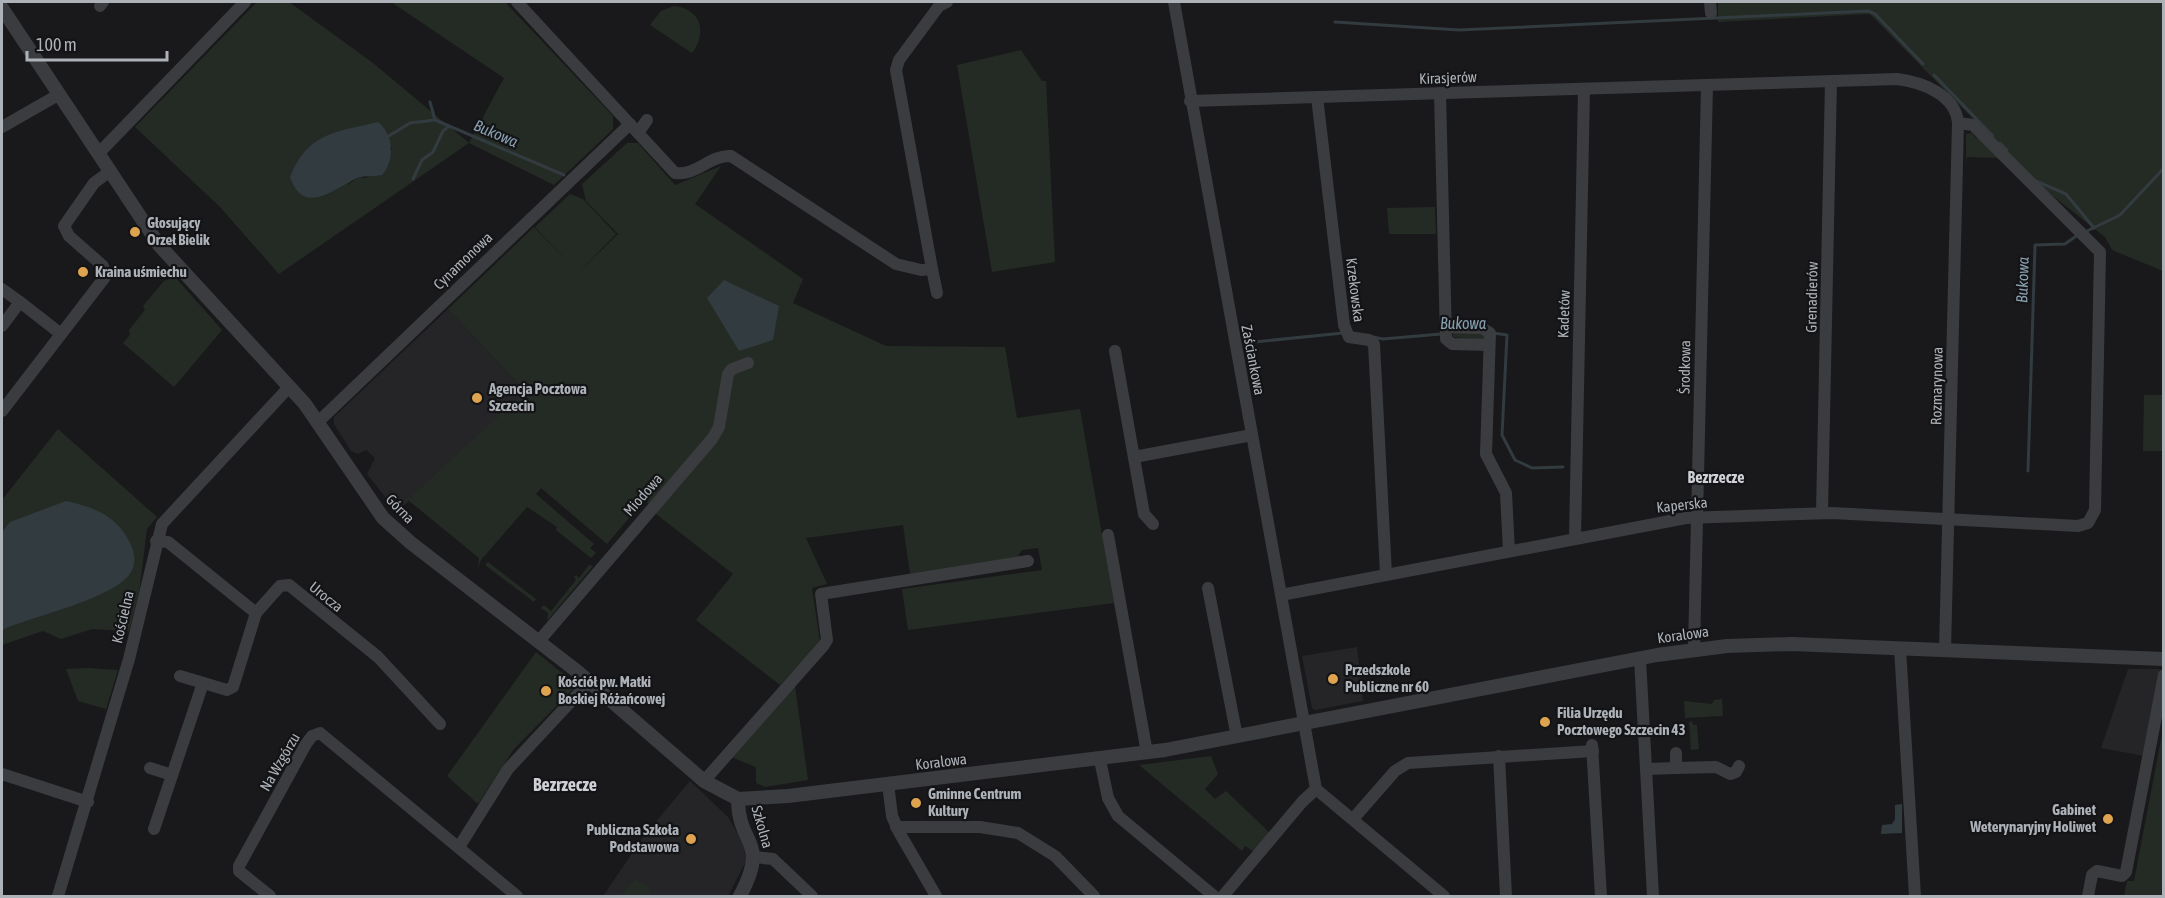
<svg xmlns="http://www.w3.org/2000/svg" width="2165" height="898" viewBox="0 0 2165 898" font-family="'Asap Condensed',sans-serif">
<rect width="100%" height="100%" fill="#19191b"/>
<g fill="#252528">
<polygon points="448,309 525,391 397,512 367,474 375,458 366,450 358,454 351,451 334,424 334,417"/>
<polygon points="1357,647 1363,701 1315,710 1312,708 1302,656"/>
<polygon points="2128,669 2160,669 2144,756 2101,748"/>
<polygon points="690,781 728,817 743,843 746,861 728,896 603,896 644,836"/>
</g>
<g fill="#242b24" fill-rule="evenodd">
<path d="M257,2H289L373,63L469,143L504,78L391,2H505L613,116V129L554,185L469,143L279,274L220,207L135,127ZM389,144L392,149L366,178L359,177L347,185Z"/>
<polygon points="1718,2 2163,2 2163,271 2112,250 2105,237 2035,182 1870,14 1718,22"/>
<path d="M674,6C702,9 707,33 692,53L650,25L661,11Z"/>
<polygon points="1021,50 1042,81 1046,81 1055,262 992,272 957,65"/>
<polygon points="1972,133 1976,138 1979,136 2010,168 1997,158 1967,157 1966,164 1966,134"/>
<polygon points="627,143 638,143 675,185 721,166 695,204 803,279 793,303 886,346 1005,347 1017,418 1080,409 1114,603 908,630 902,589 1042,570 1038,548 1022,550 1016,559 910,574 903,525 806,538 827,584 812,588 820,642 780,685 696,620 733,574 656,514 645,499 607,544 541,488 536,494 594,544 590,548 596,553 591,558 556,530 557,527 527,507 481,560 478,568 479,558 408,500 525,391 448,309 534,227 576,271 535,227 570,194 583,199 616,234 578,273 618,234 586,201 582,184"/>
<polygon points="1435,207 1436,234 1389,234 1387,208"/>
<polygon points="175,277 222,330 174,387 123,343 130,335 129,330 145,310 143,306 164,281"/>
<polygon points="1483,332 1485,338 1483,340 1453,337 1453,333"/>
<polygon points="2144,395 2163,395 2163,451 2143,451"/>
<polygon points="58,429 157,517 147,529 139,592 129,631 92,629 61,639 43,631 2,645 2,500"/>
<polygon points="488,562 536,599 534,602 485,565"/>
<polygon points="589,565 593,566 547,621 548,613 541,608 544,605 551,611 576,580 574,577 576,575 579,578"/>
<polygon points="536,652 577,685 514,749 478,804 447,776"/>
<polygon points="88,668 118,670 106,709 78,701 66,669"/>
<polygon points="795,686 808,780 765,787 756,783 756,767 731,757"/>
<polygon points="1722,699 1723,716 1685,718 1684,701 1712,704 1714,700"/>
<polygon points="1692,721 1693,725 1697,725 1699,749 1691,750 1689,722"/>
<polygon points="2163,729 2163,896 2124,896 2127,881 2134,881"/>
<polygon points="1211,756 1218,774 1205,789 1215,799 1226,791 1270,833 1253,851 1245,846 1242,851 1139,765"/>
<polygon points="635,879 650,888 649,896 621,896"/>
</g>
<g fill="#323b40">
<path d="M378,122C394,134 395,161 382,175C374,177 362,175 355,179C333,190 303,216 290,177C308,132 336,132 378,122Z"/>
<polygon points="724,280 779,306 773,340 739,351 707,298"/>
<path d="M66,501C93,507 116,515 129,541C134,551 137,562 131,572C115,599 32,616 2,630V532L10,522Z"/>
<polygon points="1902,804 1902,833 1881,834 1882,825 1892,824 1895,819 1895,805"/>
</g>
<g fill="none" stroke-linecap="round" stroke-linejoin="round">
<g stroke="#323b40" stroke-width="3">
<polyline points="1335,22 1459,30 1868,11 1875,14 1923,64"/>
<polyline points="1934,75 1993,136"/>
<polyline points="430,102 435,120 564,175"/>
<polyline points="387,137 410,123 435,120"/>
<polyline points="2000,143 2007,150"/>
<polyline points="413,179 422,160 433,152 443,131 449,126"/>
<polyline points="2036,181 2066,194 2094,228"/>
<polyline points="2085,232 2120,215 2164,168"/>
<polyline points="1493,333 1507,335 1502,435 1515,460 1532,468 1563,467"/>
<polyline points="1373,337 1383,339 1441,334"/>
<polyline points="1244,343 1343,333"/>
<polyline points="2028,471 2035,245 2065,244 2079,234"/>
</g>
<g stroke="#3b3c40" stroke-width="12">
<path d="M517,2L675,173C696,176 710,155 731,156L896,264L921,270L932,269L896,70L899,60L939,6L947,2"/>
<polyline points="1174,2 1316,789 1444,896"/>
<polyline points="1710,2 1711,13"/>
<polyline points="100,6 103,2"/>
<polyline points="1440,93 1446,339 1452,344 1489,345"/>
<polyline points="1317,97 1344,325 1349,337 1369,340 1374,344 1386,574"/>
<path d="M1190,101L1897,79C1922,82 1956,95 1958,123L1945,650"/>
<polyline points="2,127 58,95"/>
<polyline points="638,133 647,120"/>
<polyline points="98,154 245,2"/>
<polyline points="932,269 937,293"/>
<polyline points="2,289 20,302"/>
<polyline points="2,326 20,302 61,334"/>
<polyline points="1445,327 1482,328 1490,333 1486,454 1506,493 1509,551"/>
<polyline points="1115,351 1144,514 1153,524"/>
<polyline points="2,411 105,277 103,266 69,236 64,226 94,183 109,172"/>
<polyline points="318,422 630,124"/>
<polyline points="1134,457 1252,435"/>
<polyline points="1822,513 1831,81"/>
<polyline points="1108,535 1147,753"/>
<polyline points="1575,538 1584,90"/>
<polyline points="156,541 168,542 256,613 280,586 289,585 378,657 440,724"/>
<polyline points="1208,588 1237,737"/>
<polyline points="1281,595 1686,518 1832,513 2078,526 2088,523 2095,510 2100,252 1973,125 1958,123"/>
<polyline points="539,641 712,439 719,427 728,374 732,369 748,363"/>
<polyline points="1900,648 1915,896"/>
<polyline points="1694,649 1707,86"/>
<polyline points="1640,659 1653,896"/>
<polyline points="180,676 227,690 233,687 256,613"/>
<polyline points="1592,745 1601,896"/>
<polyline points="1499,756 1506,896"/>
<polyline points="1100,760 1108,798 1118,816 1214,896"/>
<polyline points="150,768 172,775"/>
<polyline points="1676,768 1716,767 1730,774 1736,772 1739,766"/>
<polyline points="1646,769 1676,768 1676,753"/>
<polyline points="2,774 88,802"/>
<polyline points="704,781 824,645 827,640 821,594 1028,561"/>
<polyline points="888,784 892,816 899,832 936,896"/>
<polyline points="1353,819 1395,771 1408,763 1593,751"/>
<polyline points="896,827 980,827 1018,833 1055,856 1094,896"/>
<polyline points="154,829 203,683"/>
<polyline points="459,847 508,769 590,681"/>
<polyline points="754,857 773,859 812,896"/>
<polyline points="58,896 129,659 162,524 290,386"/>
<polyline points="270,896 239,871 239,866 306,744 312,736 320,733 517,896"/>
<polyline points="1223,896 1302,802 1316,789"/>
<polyline points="2088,896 2092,875 2097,871 2122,876 2126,872 2164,675"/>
</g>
<g stroke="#3b3c40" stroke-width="14">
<polyline points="2,8 159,245 305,404 383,518 411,543 578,672 704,781 738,799 788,796 1165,750 1657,655 1727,646 1792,644 2164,659"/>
<path d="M738,799C738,847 770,839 740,896"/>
</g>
</g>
<g fill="#dea34e" stroke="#141416" stroke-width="2">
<circle cx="135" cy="232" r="6"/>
<circle cx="83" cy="272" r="6"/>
<circle cx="477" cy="398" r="6"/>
<circle cx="1333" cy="679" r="6"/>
<circle cx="546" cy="691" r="6"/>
<circle cx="1545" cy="722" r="6"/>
<circle cx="916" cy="803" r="6"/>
<circle cx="2108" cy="819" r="6"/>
<circle cx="691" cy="839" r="6"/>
</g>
<g text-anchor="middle" stroke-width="4.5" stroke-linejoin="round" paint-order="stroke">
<g font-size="15" fill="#adb2b9" stroke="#141416">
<text transform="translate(1448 78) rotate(-2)" y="5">Kirasjerów</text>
<text transform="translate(463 261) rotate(-44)" y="5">Cynamonowa</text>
<text transform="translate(1355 290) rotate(83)" y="5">Krzekowska</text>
<text transform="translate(1812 297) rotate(-89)" y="5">Grenadierów</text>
<text transform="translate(1564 314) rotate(-88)" y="5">Kadetów</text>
<text transform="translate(1253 360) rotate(79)" y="5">Zaściankowa</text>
<text transform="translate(1685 367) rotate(-89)" y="5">Środkowa</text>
<text transform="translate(1937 386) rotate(-89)" y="5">Rozmarynowa</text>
<text transform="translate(643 495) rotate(-49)" y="5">Miodowa</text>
<text transform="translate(1682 505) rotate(-6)" y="5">Kaperska</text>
<text transform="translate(400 509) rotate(46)" y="5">Górna</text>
<text transform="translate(326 597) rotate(39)" y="5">Urocza</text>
<text transform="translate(123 617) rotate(-77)" y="5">Kościelna</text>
<text transform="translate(1683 635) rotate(-8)" y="5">Koralowa</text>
<text transform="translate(280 762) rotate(-60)" y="5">Na Wzgórzu</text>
<text transform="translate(941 762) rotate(-7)" y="5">Koralowa</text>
<text transform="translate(762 827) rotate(74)" y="5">Szkolna</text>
</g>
<g font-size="15" font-weight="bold" fill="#adb2b9" stroke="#141416" text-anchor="start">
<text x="147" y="228">Głosujący<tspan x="147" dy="17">Orzeł Bielik</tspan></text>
<text x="95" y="277">Kraina uśmiechu</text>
<text x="489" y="394">Agencja Pocztowa<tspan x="489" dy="17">Szczecin</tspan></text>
<text x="1345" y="675">Przedszkole<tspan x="1345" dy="17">Publiczne nr 60</tspan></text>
<text x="558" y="687">Kościół pw. Matki<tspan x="558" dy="17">Boskiej Różańcowej</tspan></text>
<text x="1557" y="718">Filia Urzędu<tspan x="1557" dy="17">Pocztowego Szczecin 43</tspan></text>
<text x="928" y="799">Gminne Centrum<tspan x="928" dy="17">Kultury</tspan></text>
<text x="2096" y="815" text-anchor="end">Gabinet<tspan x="2096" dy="17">Weterynaryjny Holiwet</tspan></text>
<text x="679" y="835" text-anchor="end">Publiczna Szkoła<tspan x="679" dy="17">Podstawowa</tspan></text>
</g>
<g font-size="16" font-style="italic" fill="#88a0b0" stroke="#141416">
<text transform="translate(496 133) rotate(23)" y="6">Bukowa</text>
<text transform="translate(2022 280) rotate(-88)" y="6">Bukowa</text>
<text x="1463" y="329">Bukowa</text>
</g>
<g font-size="16" font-weight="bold" fill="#ced0d6" stroke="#141416">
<text x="1716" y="483">Bezrzecze</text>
</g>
<g font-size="18" font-weight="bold" fill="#ced0d6" stroke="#141416">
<text x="565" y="791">Bezrzecze</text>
</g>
</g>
<rect width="2165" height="898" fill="none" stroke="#adb2b9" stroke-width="6"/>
<path d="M27 51v9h140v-9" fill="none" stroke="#adb2b9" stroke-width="3"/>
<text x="36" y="51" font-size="18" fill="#adb2b9" stroke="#141416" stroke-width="4.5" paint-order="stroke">100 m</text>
</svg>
